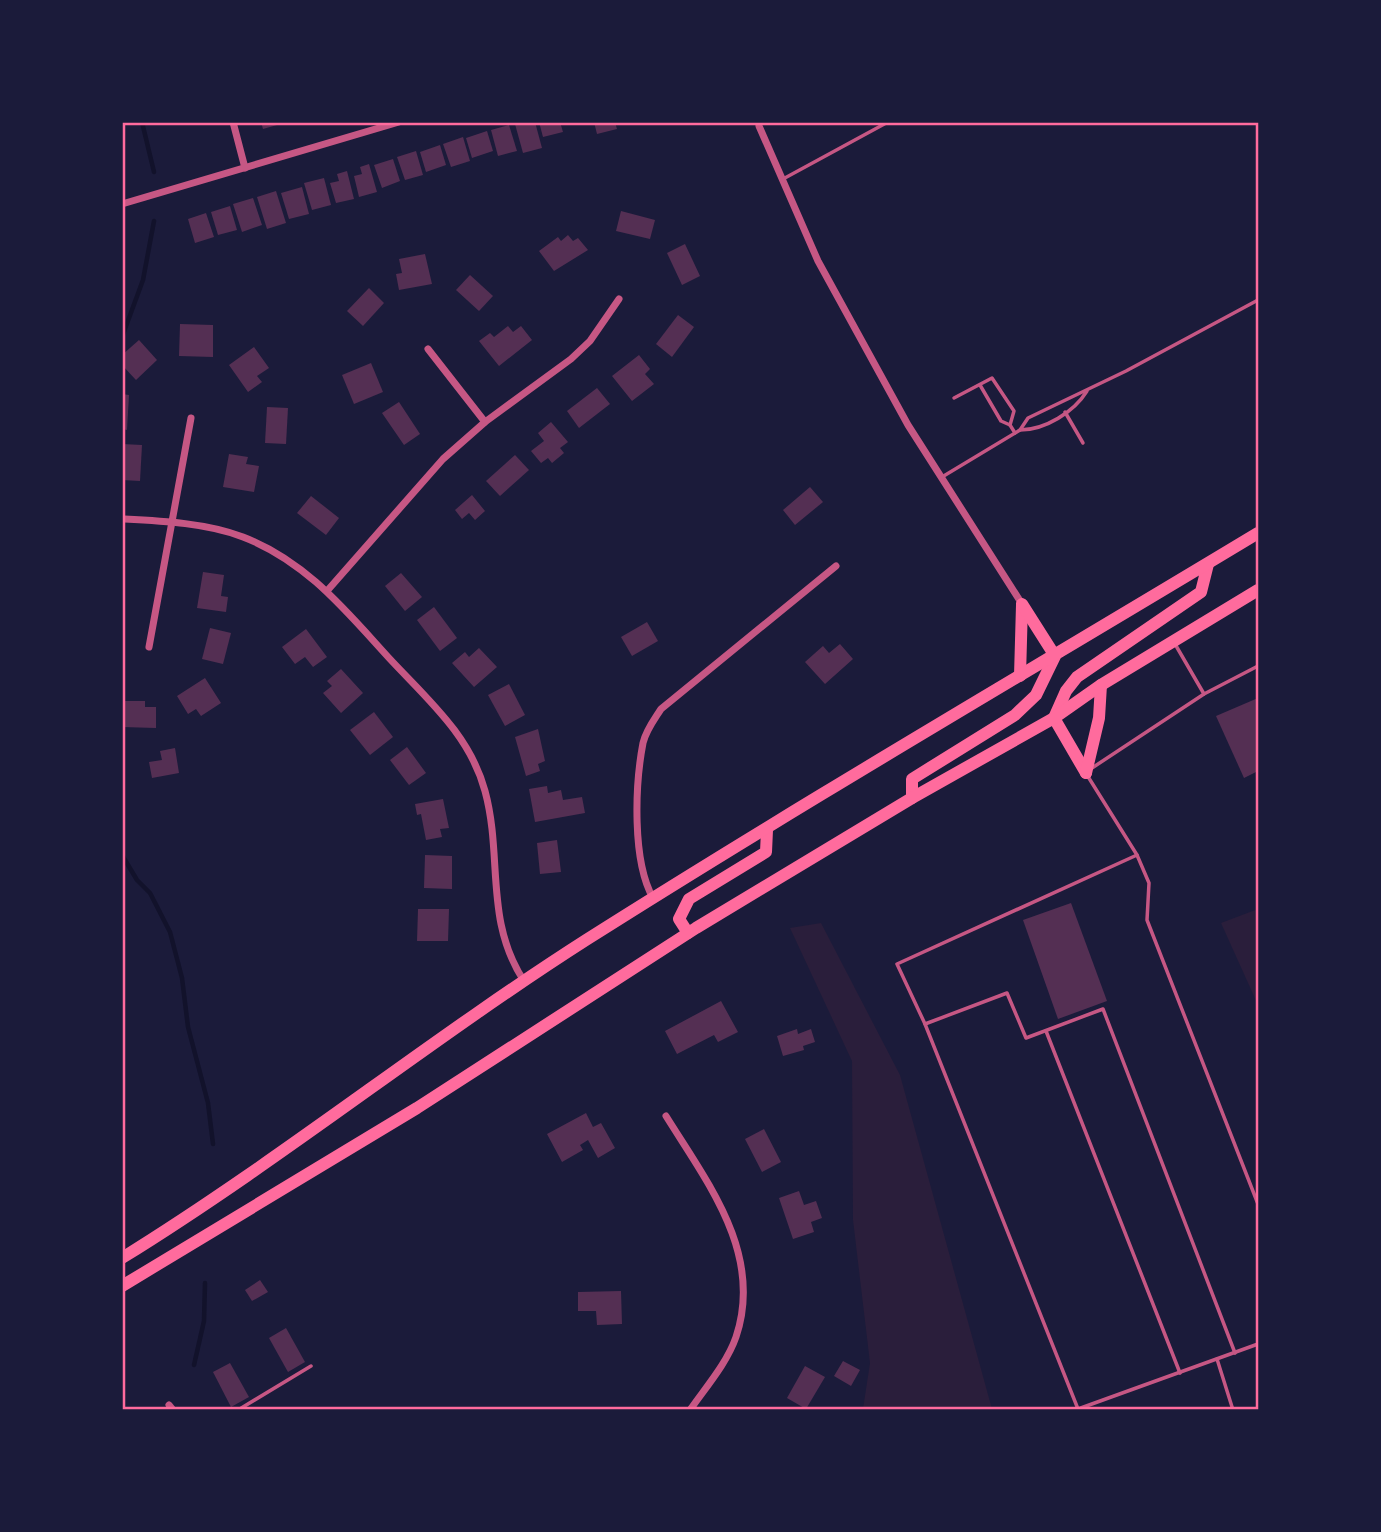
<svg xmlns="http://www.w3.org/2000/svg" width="1381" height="1532" viewBox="0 0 1381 1532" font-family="'Fira Sans',sans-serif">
<rect width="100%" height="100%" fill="#1b1b3a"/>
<g fill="#2a1e3b">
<polygon points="1258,909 1258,1005 1221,923"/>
<polygon points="821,923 900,1075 992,1409 863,1409 870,1363 853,1220 852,1061 790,928"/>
</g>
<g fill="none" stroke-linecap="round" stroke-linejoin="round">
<g stroke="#12122b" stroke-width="4.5">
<polyline points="142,122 154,172"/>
<polyline points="122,337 143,280 154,221"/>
<polyline points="122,855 137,880 150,893 170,932 182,978 188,1027 208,1103 213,1144"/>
<polyline points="194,1365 204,1321 205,1283"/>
</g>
</g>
<g fill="#542f53">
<polygon points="261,122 284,122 284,123 263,129"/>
<polygon points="518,122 535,122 542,148 523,153 515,124"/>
<polygon points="539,122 560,122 563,132 543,137"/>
<polygon points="594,122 615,122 617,129 597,134"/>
<polygon points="509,125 517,151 498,156 491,130"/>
<polygon points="487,131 493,151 472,158 466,138"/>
<polygon points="463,137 470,161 451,167 443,144"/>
<polygon points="440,145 446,165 426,172 420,152"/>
<polygon points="416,151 423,175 405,180 397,157"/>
<polygon points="393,159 400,181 382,188 374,165"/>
<polygon points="369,164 377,192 359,197 354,176 362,174 360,167"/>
<polygon points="347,171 354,199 336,203 330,183 339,181 337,174"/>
<polygon points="324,178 331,205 312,210 304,183"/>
<polygon points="302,187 309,214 289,219 281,193"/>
<polygon points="276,191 286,223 267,229 257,197"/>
<polygon points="253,198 262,225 242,232 233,204"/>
<polygon points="230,206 237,230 218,235 211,212"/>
<polygon points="621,211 655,220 650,239 616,231"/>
<polygon points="206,213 214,237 195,243 188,219"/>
<polygon points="568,235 573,241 578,238 588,250 554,271 539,251 558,237 561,241"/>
<polygon points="685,244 700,276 682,285 667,253"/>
<polygon points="425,254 432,284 399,290 396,274 402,273 399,259"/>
<polygon points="470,275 493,296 479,311 456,290"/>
<polygon points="369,288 384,303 363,326 347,311"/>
<polygon points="678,315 694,327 672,357 656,344"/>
<polygon points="180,324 213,325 213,357 179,356"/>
<polygon points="508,326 513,332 521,326 532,340 499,366 479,341 490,333 494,337"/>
<polygon points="139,340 157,360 136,380 122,365 122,355"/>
<polygon points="254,347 269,368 257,376 262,382 248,392 229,365"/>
<polygon points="639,355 650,369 645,374 654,384 632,401 612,376"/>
<polygon points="371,363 383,392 354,404 342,375"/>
<polygon points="597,388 610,404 579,428 567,411"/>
<polygon points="122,394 129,395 127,430 122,429"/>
<polygon points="399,402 420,434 404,445 382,413"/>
<polygon points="267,407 288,408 286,444 265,443"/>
<polygon points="551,422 568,442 560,448 564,453 552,463 548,458 541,463 531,451 544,441 538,433"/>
<polygon points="122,444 142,445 140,481 122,480"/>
<polygon points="229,454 248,457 246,464 259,466 254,492 223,487"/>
<polygon points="515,455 529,470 500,496 486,481"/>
<polygon points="810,487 823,502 795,525 783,510"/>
<polygon points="472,495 485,511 475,520 469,513 462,519 455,510"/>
<polygon points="311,496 339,518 326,535 297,513"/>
<polygon points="203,572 224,575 221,596 228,597 226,612 197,608"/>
<polygon points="401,573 422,597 405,611 385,586"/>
<polygon points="434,607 457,638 440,651 417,620"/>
<polygon points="647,622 658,641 632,656 621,637"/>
<polygon points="210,628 231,633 223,664 202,659"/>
<polygon points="306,629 327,657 313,667 305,657 295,664 282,647"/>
<polygon points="840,644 853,659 825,684 805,662 823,646 829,653"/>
<polygon points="479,648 497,667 474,687 452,663 465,652 469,657"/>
<polygon points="341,669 363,693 341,713 323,693 332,686 327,681"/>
<polygon points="205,678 221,703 201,716 196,709 188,714 177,696"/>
<polygon points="509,684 525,715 505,726 488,695"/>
<polygon points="1258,698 1258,771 1244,778 1216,716"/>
<polygon points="122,701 145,701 145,707 156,707 156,728 122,727"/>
<polygon points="374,712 393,737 370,755 350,730"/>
<polygon points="538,729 545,761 538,764 540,771 526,776 515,737"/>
<polygon points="407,747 426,773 409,785 390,760"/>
<polygon points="175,748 179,773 152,778 149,762 162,760 160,751"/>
<polygon points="547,786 548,793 561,790 563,800 582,797 585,813 535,822 529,789"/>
<polygon points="443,799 449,828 440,829 442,837 426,840 421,814 417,815 415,804"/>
<polygon points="557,840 561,872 540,874 537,843"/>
<polygon points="425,855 452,856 452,889 424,888"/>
<polygon points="1071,903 1107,1001 1058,1019 1023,920"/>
<polygon points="418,909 449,909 448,941 417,941"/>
<polygon points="721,1001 738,1032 718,1042 714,1035 677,1054 665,1031"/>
<polygon points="797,1029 798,1034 811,1029 815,1042 803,1046 804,1050 783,1056 777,1036"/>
<polygon points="586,1113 593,1127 601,1123 615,1148 598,1158 588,1140 580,1145 583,1150 562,1162 547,1134"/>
<polygon points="764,1129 781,1162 762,1172 745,1139"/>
<polygon points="799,1191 804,1205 816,1201 822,1218 811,1222 814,1232 793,1239 779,1198"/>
<polygon points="260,1280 268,1292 252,1301 245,1290"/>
<polygon points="621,1291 622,1324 597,1325 596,1311 578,1311 578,1292"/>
<polygon points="286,1328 305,1362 288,1372 269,1338"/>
<polygon points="843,1361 860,1370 851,1386 834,1376"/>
<polygon points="230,1363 249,1397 231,1407 213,1372"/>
<polygon points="805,1366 825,1377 806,1409 787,1398"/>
</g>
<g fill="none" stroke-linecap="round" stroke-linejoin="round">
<g stroke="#c65784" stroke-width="3.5">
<polyline points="783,179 888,122"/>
<polyline points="980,385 1001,421 1010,425 1015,433"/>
<polyline points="954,398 992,378 1014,411 1010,425"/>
<polyline points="1065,412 1083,443"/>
<path d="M1020,430C1045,430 1074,412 1087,391"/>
<polyline points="942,477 1020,430 1028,418 1126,371 1258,300"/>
<polyline points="1175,644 1204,694"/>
<polyline points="1092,768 1204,694 1258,666"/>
<polyline points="1087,775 1137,855 1149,883 1147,920 1258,1204"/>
<polyline points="1137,855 897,964 925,1024 1078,1409 1258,1344"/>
<polyline points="925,1024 1007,993 1026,1038 1103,1009 1235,1353"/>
<polyline points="1046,1031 1180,1373"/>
<polyline points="1217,1359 1233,1410"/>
<polyline points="238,1410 311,1366"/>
</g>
<g stroke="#c65784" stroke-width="7">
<polyline points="233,122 245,168"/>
<polyline points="759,126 818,261 908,425 1022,604"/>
<polyline points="122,204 399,122"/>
<polyline points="428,349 485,422"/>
<path d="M122,519C162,521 207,523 243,537C306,561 346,611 389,658C427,699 470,735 485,791C503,857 484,920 524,981"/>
<polyline points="327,591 443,459 485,422 571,359 590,341 619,299"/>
<polyline points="149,647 191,418"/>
<path d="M653,898C632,861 635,785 643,743C646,730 654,720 661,709L836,566"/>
<path d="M666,1116C707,1182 764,1254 736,1337C727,1363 706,1387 690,1410"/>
<polyline points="169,1405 173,1410"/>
</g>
<g stroke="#ff6b9d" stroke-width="12">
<polyline points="1020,676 1022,605"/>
<polyline points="1086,773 1054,718 1066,691 1077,677 1201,592 1208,564"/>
<polyline points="1086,773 1099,718 1101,685"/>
<polyline points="912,798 912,779 1015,715 1036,695 1055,656 1022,604"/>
<polyline points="688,933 679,919 689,899 766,852 767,830"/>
<path d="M122,1258C282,1159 428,1041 586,940C807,800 1034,668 1258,533"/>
<polyline points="122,1286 417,1108 696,928 912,798 1054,718 1101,685 1258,590"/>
</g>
</g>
<rect width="1381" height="1532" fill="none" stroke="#1b1b3a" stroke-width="248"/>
<rect x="124" y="124" width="1133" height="1284" fill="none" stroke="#ff6b9d" stroke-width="2.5"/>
</svg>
